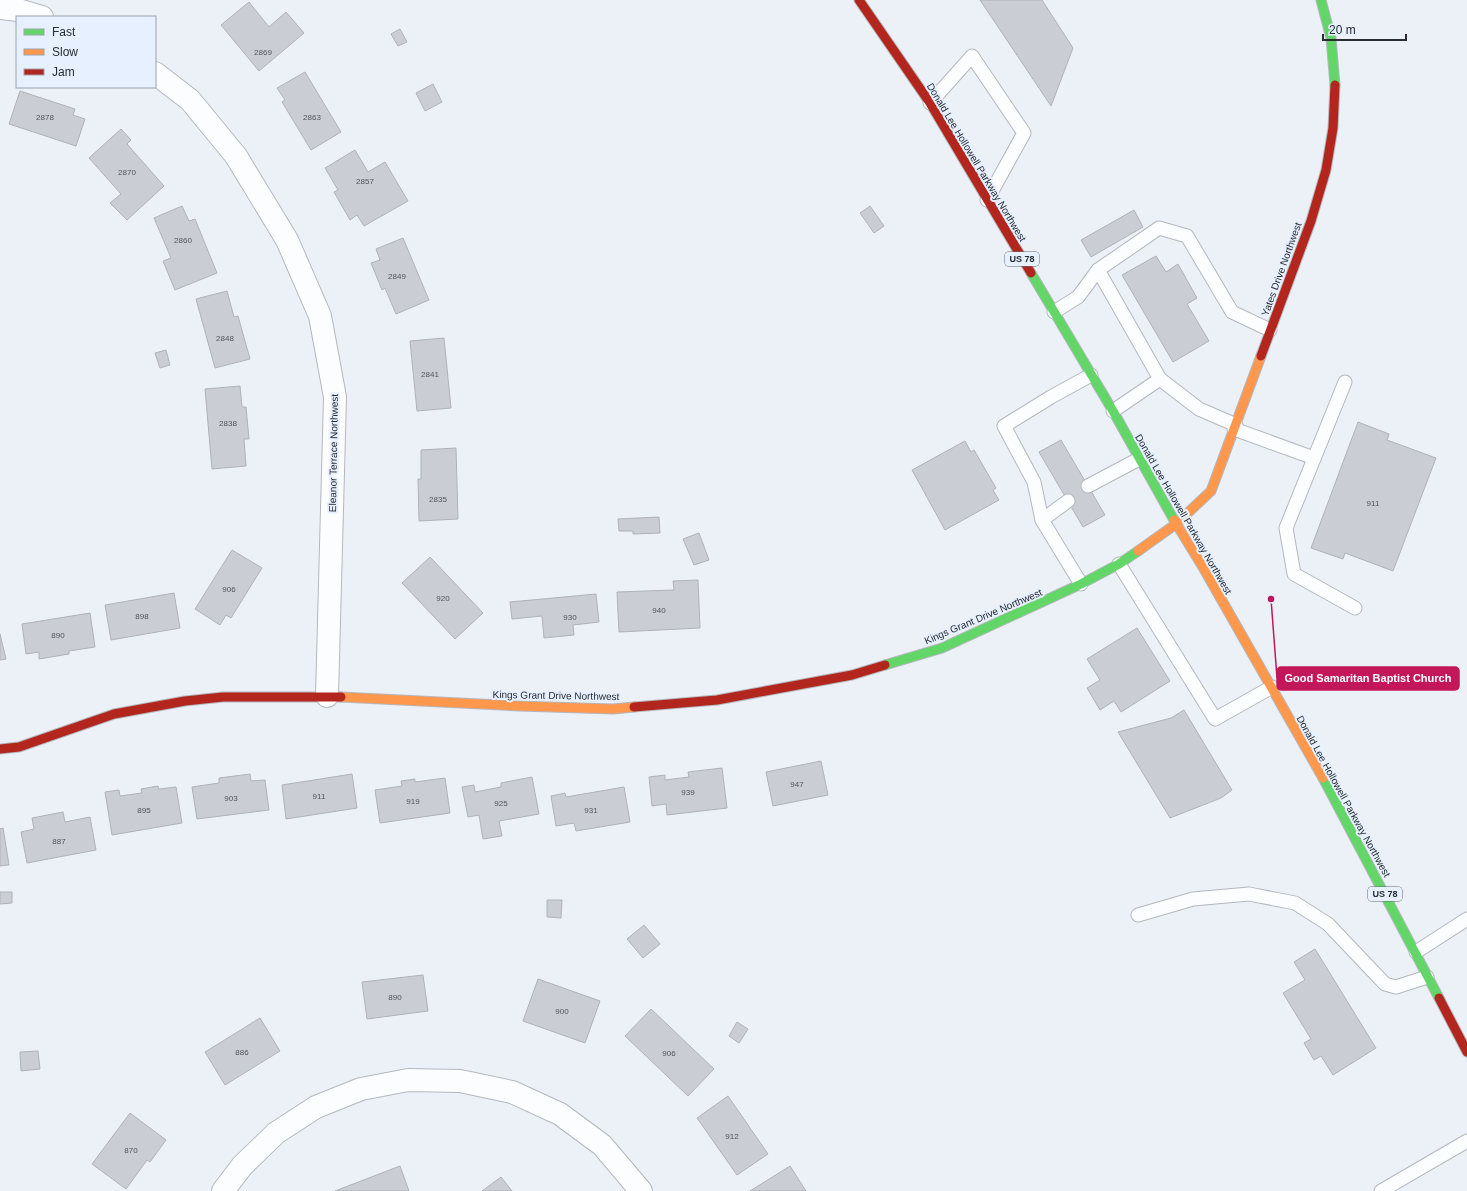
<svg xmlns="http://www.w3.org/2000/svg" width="1467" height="1191" viewBox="0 0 1467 1191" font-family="Helvetica,sans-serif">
<rect width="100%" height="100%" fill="#ecf1f8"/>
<g fill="#caced4" stroke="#afb3b8">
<polygon points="980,0 1042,0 1073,48 1051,106"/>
<polygon points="249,2 269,27 286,12 304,33 259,71 221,25"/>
<polygon points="400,29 407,42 398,46 391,34"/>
<polygon points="305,72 341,132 311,150 282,102 285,100 277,88"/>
<polygon points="433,84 442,102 425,111 416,93"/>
<polygon points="20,91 75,109 73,115 85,119 76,146 9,124"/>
<polygon points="121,129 131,140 127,144 164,186 127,220 110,203 121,194 89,158"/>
<polygon points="355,150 368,172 385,162 408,201 364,226 357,215 350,220 334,192 338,190 325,168"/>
<polygon points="182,206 189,221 195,219 217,273 175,290 163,261 171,258 154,218"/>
<polygon points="870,206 884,226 874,233 860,213"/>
<polygon points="1134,210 1143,227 1091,257 1081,240"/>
<polygon points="403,238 429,300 396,314 385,288 382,290 371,263 380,260 376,249"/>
<polygon points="1156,256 1166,272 1178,264 1197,298 1187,304 1209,341 1173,362 1122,275"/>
<polygon points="227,291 234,317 238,316 250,359 215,368 196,299"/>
<polygon points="444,338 451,408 417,411 410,341"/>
<polygon points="166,350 170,365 160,368 155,353"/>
<polygon points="240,386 242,407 246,407 249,439 244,439 246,466 212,469 205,389"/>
<polygon points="1358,422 1389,434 1387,440 1436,458 1393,571 1345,553 1343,559 1311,548"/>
<polygon points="1061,440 1105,515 1083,527 1039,452"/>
<polygon points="965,441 971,452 974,450 996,488 993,490 999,500 945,530 912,470"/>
<polygon points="456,448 458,519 419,521 418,479 421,479 421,450"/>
<polygon points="659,517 660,533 633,534 633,531 619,531 618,519"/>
<polygon points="699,533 709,560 694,565 683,539"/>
<polygon points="232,550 262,568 231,618 226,615 220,625 195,609"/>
<polygon points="430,557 483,613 455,639 402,583"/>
<polygon points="698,580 700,628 619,632 617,592 674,590 673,581"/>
<polygon points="174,593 180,628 111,640 105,605"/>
<polygon points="596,594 599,622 573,625 574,635 544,638 542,616 512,619 510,602"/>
<polygon points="90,613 95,647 69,651 69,654 39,659 39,652 26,654 22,624"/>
<polygon points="1137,628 1170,681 1121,712 1114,701 1100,710 1087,688 1100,680 1087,659"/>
<polygon points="0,634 6,659 0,660"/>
<polygon points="1184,710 1232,790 1221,798 1170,818 1118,732 1171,718"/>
<polygon points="821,761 828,795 773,806 766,772"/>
<polygon points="722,768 727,808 667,815 666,804 652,806 649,777 665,775 665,780 689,777 688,772"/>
<polygon points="250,774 251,781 265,780 269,810 197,819 192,787 219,783 219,778"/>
<polygon points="352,774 357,808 286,819 282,785"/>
<polygon points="532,777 539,814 499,821 502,836 483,839 479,815 468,817 462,787 474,785 475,792 501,787 501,783"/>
<polygon points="445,778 450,813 380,823 375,790 402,786 401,781 415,779 415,782"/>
<polygon points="158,786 159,789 176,787 182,823 112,835 105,792 119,790 120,796 142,793 141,789"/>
<polygon points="624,787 630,822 576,831 574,823 556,826 551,796 565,793 566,797"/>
<polygon points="63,812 65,822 90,817 96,850 27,863 21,832 34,829 32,818"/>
<polygon points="3,828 9,865 0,866 0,829"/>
<polygon points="0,892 12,892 12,903 0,904"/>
<polygon points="547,900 562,900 561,918 547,917"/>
<polygon points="644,925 660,944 643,958 627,939"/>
<polygon points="1315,949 1376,1048 1333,1075 1321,1056 1314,1060 1304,1043 1311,1039 1283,993 1305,980 1294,962"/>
<polygon points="423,975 428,1011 367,1019 362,982"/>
<polygon points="538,979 600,1001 585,1043 523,1021"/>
<polygon points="651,1009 714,1069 688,1096 625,1036"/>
<polygon points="260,1018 280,1051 225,1085 205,1052"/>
<polygon points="737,1022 748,1029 739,1043 729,1036"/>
<polygon points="38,1051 40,1069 21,1071 20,1052"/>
<polygon points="728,1096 768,1154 737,1175 697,1118"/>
<polygon points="130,1113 166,1140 150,1162 147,1160 126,1189 92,1164"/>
<polygon points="400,1166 409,1191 335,1191"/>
<polygon points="790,1166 806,1191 750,1191"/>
<polygon points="501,1177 512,1191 482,1191"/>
</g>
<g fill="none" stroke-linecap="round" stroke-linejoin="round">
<defs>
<g id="lane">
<polyline points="930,103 972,56 1024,133 987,200"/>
<polyline points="1098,270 1160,379 1199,409 1236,425"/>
<polyline points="1054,312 1078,297 1098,270 1159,228 1187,236 1232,312 1270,330"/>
<polyline points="1345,382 1286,528 1294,574 1355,608"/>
<polyline points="1113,411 1160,379"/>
<polyline points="1234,429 1314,458"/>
<polyline points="1088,486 1139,459"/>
<polyline points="1042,520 1068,501"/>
<polyline points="1119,564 1215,719 1272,687"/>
<polyline points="1081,584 1042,520 1034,482 1004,426 1051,397 1091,375"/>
<polyline points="1138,915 1193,899 1249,894 1295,903 1328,924 1385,984 1396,987 1427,977"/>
<polyline points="1416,952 1467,919"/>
<polyline points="1381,1191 1467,1141"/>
</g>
<g id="street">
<polyline points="0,8 18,10 42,17"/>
<polyline points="155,73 190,100 236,156 287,240 320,316 335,397 327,696"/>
<polyline points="223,1191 242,1166 276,1133 316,1107 361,1089 408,1080 460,1081 512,1092 560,1114 602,1145 641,1191"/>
</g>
<g id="fast">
<polyline points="1321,0 1331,38 1335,85"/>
<polyline points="1031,273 1113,411 1174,520"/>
<polyline points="885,665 942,648 1081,584 1119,564 1138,551"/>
<polyline points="1323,778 1439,998"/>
</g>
<g id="slow">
<polyline points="1174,520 1204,569 1323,778"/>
<polyline points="1138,551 1176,524 1211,491 1261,356"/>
<polyline points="341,697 519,706 613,709 634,707"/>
</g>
<g id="jam">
<polyline points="859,0 930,103 1031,273"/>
<polyline points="1261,356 1311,221 1326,170 1333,128 1335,85"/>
<polyline points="634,707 717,700 852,675 885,665"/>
<polyline points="0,749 19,747 114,714 185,701 223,697 341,697"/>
<polyline points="1439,998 1467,1052"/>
</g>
</defs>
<use href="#lane" stroke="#b4b8be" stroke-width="15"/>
<use href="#street" stroke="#b4b8be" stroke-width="24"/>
<use href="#fast" stroke="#b4b8be" stroke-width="11"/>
<use href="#slow" stroke="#b4b8be" stroke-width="11"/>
<use href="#jam" stroke="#b4b8be" stroke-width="11"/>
<use href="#lane" stroke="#fcfdfe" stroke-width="13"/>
<use href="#street" stroke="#fcfdfe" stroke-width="22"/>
<use href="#fast" stroke="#63d668" stroke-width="9"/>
<use href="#slow" stroke="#ff974d" stroke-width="9"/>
<use href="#jam" stroke="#b3261e" stroke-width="9"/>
</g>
<g text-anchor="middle" stroke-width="4" stroke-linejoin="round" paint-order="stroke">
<g font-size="8" fill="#51555a">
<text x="263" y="55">2869</text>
<text x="45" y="120">2878</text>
<text x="312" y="120">2863</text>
<text x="127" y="175">2870</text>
<text x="365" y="184">2857</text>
<text x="183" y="243">2860</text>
<text x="397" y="279">2849</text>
<text x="225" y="341">2848</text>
<text x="430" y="377">2841</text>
<text x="228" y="426">2838</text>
<text x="438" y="502">2835</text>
<text x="1373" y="506">911</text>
<text x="229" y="592">906</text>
<text x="443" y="601">920</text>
<text x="659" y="613">940</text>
<text x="142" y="619">898</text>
<text x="570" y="620">930</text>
<text x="58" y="638">890</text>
<text x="797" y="787">947</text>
<text x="688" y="795">939</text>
<text x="319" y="799">911</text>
<text x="231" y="801">903</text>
<text x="413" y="804">919</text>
<text x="501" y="806">925</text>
<text x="144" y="813">895</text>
<text x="591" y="813">931</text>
<text x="59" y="844">887</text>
<text x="395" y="1000">890</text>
<text x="562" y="1014">900</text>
<text x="242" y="1055">886</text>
<text x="669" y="1056">906</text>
<text x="732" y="1139">912</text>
<text x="131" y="1153">870</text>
</g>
<g fill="#e6f0fe" stroke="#62686f" stroke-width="1">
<rect x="1005" y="252" width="34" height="14" rx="3"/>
<rect x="1368" y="887" width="34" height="14" rx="3"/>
</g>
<g font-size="9" font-weight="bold" fill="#292d32">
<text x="1022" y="262">US 78</text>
<text x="1385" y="897">US 78</text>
</g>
<g font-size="10" fill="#292d32" stroke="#e6f0fe">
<text transform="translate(977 162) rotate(59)" y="4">Donald Lee Hollowell Parkway Northwest</text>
<text transform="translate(1281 269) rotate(-70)" y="4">Yates Drive Northwest</text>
<text transform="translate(333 453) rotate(-89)" y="4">Eleanor Terrace Northwest</text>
<text transform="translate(1184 514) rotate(60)" y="4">Donald Lee Hollowell Parkway Northwest</text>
<text transform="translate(983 616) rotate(-23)" y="4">Kings Grant Drive Northwest</text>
<text transform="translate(556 695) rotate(1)" y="4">Kings Grant Drive Northwest</text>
<text transform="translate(1344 796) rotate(61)" y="4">Donald Lee Hollowell Parkway Northwest</text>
</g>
</g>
<path fill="none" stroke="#c2185b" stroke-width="1.5" d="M1271 599L1277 678"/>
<circle fill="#c2185b" stroke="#e6f0fe" stroke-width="1.5" cx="1271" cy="599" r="4"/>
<rect fill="#c2185b" stroke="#c2185b" stroke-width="1.5" x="1277" y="667" width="182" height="23" rx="4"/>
<g font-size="11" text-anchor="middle" font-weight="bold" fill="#fff">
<text x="1368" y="682">Good Samaritan Baptist Church</text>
</g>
<rect x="16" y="16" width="140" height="72" fill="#e6f0fe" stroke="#9aa2ac"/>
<rect x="24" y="29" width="20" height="6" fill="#63d668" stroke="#9aa2ac"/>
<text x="52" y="36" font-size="12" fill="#292d32">Fast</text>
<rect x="24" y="49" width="20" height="6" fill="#ff974d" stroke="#9aa2ac"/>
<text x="52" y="56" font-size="12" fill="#292d32">Slow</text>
<rect x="24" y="69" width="20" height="6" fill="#b3261e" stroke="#9aa2ac"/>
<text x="52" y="76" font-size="12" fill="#292d32">Jam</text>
<path d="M1323 34v6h83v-6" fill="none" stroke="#292d32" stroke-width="2"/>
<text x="1329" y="34" font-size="12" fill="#292d32" stroke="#e6f0fe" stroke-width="3" paint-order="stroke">20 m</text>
</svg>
